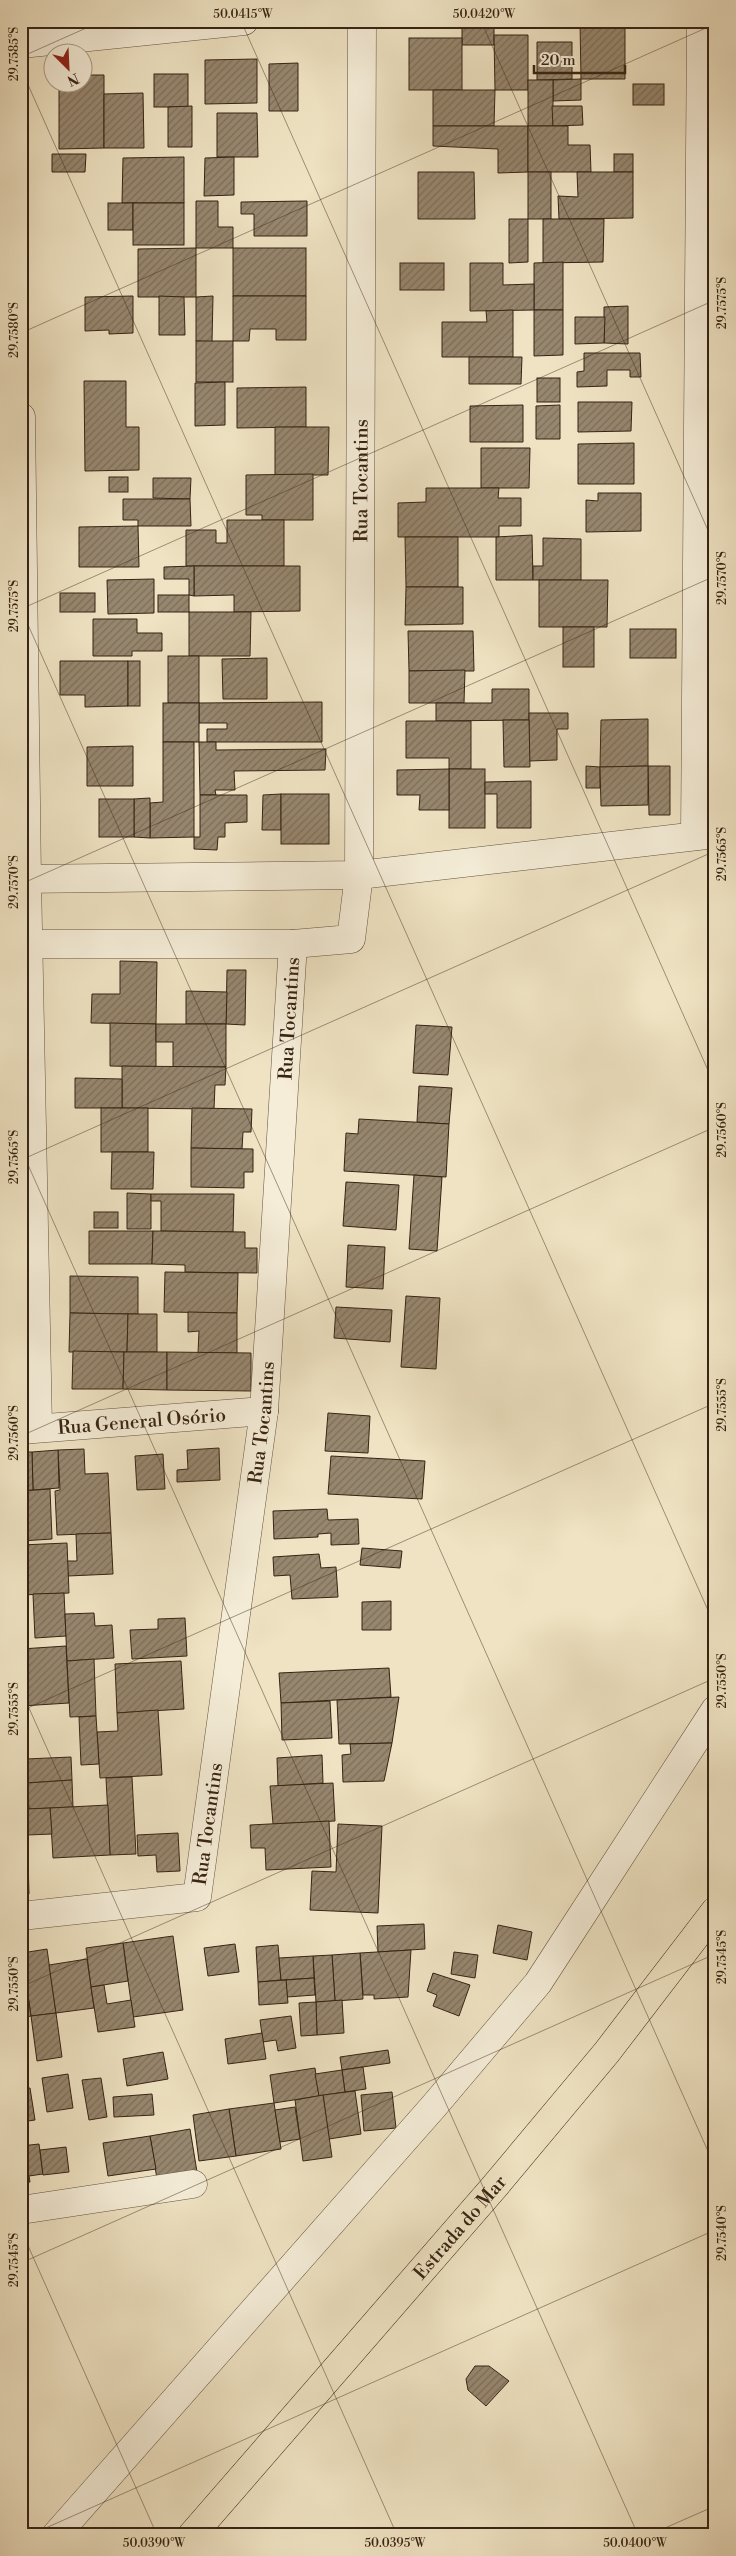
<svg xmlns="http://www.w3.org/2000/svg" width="736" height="2556" viewBox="0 0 736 2556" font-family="'Libre Bodoni',serif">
<defs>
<pattern id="building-hatch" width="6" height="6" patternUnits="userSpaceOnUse" patternTransform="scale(1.25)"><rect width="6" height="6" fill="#97876f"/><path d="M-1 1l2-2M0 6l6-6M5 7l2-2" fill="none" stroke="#7c6e5a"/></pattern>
</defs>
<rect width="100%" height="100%" fill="#efe3c3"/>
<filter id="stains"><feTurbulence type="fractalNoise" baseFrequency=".004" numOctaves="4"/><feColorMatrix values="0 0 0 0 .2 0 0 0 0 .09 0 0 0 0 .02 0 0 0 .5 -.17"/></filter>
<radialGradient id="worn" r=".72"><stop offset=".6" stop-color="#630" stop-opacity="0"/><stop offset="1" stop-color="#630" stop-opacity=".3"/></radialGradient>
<g fill="url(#building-hatch)" stroke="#372314">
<polygon points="580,21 625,21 625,79 581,79"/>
<rect x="462" y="26" width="32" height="19"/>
<polygon points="494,35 528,35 528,90 495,90"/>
<rect x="409" y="38" width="53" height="52"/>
<polygon points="537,42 572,42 572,79 537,80"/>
<polygon points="257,59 257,103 205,104 205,60"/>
<polygon points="298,63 298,111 269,111 269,64"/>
<rect x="154" y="74" width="34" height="33"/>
<polygon points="82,75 104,75 104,148 59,149 59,82 82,82"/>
<polygon points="581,79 581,100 553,101 553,80"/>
<rect x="528" y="80" width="25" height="46"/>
<rect x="633" y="84" width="31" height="21"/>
<polygon points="433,90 495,90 494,126 433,126"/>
<polygon points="143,93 144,148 104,148 104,94"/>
<polygon points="192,106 192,147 168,147 168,107"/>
<polygon points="552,106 582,106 583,125 553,126"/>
<polygon points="217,113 257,113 258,157 217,157"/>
<polygon points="433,126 528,126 528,172 498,173 498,149 433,146"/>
<polygon points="528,126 568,126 568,145 590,145 591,172 528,172"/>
<polygon points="52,154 86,154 85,172 52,172"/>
<rect x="614" y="154" width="19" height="18"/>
<polygon points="184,157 184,203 122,203 123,158"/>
<polygon points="234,157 234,195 204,196 205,158"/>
<polygon points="418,172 474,172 475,219 418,219"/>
<rect x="528" y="172" width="23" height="47"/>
<polygon points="577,172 633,172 633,218 559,219 558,196 578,197"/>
<polygon points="196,201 218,201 218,227 233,227 233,248 196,248"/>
<polygon points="307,201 307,236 254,236 254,214 241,214 241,202"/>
<rect x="108" y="203" width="25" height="27"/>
<rect x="133" y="203" width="51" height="42"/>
<polygon points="509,219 528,219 528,262 509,263"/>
<polygon points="543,219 604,219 603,262 543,263"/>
<polygon points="196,248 196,297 138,297 138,249"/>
<rect x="233" y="248" width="73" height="48"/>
<polygon points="563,262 563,310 534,310 534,263"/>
<rect x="400" y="263" width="44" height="27"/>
<polygon points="470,263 503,263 503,285 534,284 534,310 470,311"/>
<polygon points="133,296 133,333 109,334 109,330 85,331 85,297"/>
<polygon points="159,296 184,297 185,335 159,335"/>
<polygon points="213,296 212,342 196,341 196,297"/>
<polygon points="233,296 306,296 306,340 276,340 276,329 250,329 249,341 233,341"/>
<polygon points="628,306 628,344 604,343 604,307"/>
<polygon points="513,310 513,357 442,357 442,322 487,322 486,311"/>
<polygon points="534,310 563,310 563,355 534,356"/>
<polygon points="575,317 605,317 604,343 575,344"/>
<rect x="196" y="341" width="37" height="41"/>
<polygon points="584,353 640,353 641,377 630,377 630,370 607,370 607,386 577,387 577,372 584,371"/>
<polygon points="469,357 522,357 521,384 469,384"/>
<rect x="537" y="378" width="23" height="24"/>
<polygon points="84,381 126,381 126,427 139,427 139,470 85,471"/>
<polygon points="225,382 225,425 195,426 195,383"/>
<polygon points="306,387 306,427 237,428 237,388"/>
<polygon points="578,402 632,402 631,431 578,432"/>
<polygon points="523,405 523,442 470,442 470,406"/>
<polygon points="560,405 560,439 536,439 536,406"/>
<polygon points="275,427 329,427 328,475 275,475"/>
<polygon points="634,443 634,484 578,484 578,444"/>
<polygon points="481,448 530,448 529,488 481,488"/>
<polygon points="313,474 313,520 262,520 262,515 246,515 246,475"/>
<rect x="109" y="477" width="19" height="15"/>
<polygon points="153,478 191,478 190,499 153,498"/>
<polygon points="426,488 499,488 498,498 521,498 521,526 499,526 499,537 398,537 398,503 426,502"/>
<polygon points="598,493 641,493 641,531 586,532 586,500 598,501"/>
<polygon points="123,499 190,499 191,526 138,526 138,520 123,520"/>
<polygon points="227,520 284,520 284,566 186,566 186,530 216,530 216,543 227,543"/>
<polygon points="138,526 139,567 79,567 79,527"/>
<polygon points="532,535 533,580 496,580 496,537"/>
<polygon points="405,537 458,537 458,587 406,587"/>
<polygon points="543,538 581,539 581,580 533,580 533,566 543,566"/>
<polygon points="194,566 300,566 300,611 234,612 234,595 194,596"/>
<polygon points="194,566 194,596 189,595 189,579 164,579 164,567"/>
<polygon points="154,579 154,613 108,614 107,580"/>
<polygon points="539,580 608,580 607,627 539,627"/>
<polygon points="406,587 463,587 463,624 405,625"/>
<rect x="60" y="593" width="35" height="19"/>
<rect x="158" y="595" width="31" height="17"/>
<polygon points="189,612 251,612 250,656 189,656"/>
<polygon points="93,619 137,619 137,633 162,633 162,651 132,651 132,656 93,656"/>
<rect x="563" y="627" width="31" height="40"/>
<rect x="630" y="629" width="46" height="29"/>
<polygon points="408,631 473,631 474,671 409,671"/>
<rect x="168" y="656" width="31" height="47"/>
<polygon points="267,658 267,699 223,699 222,659"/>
<polygon points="60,661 128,661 128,706 85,707 85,695 60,695"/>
<rect x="128" y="661" width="12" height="45"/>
<polygon points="465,670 464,703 409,703 409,671"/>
<polygon points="492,689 529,689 529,720 436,721 436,703 492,703"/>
<polygon points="322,702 322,742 207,742 207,729 227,729 227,723 199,723 199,703"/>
<rect x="163" y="703" width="36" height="39"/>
<polygon points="529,713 568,713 568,729 557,729 557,760 529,761"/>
<polygon points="648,719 648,766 600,767 601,720"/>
<polygon points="503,720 529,720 530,767 504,767"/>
<polygon points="406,721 471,721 471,769 449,769 449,758 406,758"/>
<polygon points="163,742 194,742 194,837 150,838 150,803 163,802"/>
<polygon points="199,742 216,742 216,750 326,749 325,770 234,771 235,790 215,790 216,795 200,795"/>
<polygon points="133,746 133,786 87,786 87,747"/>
<polygon points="586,766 600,767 600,788 586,788"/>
<polygon points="648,766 670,766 670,815 649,815"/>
<polygon points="648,766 648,805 601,806 600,767"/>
<rect x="449" y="769" width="36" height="59"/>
<polygon points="449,769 449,810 419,810 420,795 397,795 397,770"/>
<polygon points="531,781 531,828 497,828 497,794 485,794 485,782"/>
<polygon points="281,794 281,830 262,830 263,795"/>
<rect x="281" y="794" width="48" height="50"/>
<polygon points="200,795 247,795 247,822 225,823 225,837 218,837 217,850 194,849 194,837 200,837"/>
<polygon points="150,798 150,838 134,837 134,799"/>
<rect x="99" y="799" width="35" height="38"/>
<polygon points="120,961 157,962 156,1024 91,1023 92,994 120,994"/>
<polygon points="227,970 246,970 245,1025 226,1024"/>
<polygon points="186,991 227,992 226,1024 186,1024"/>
<polygon points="110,1023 156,1024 156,1067 110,1066"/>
<polygon points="156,1024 226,1024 226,1067 173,1067 173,1042 156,1042"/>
<polygon points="416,1025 452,1027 448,1075 413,1073"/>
<polygon points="122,1066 226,1067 225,1085 215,1085 214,1109 122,1108"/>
<polygon points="75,1078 122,1079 122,1108 75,1108"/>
<polygon points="419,1086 452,1088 449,1124 417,1122"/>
<rect x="101" y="1108" width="47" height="44"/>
<polygon points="192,1108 252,1109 251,1132 243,1132 242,1149 191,1148"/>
<polygon points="359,1119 449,1124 446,1177 344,1171 346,1133 358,1134"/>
<polygon points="191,1148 253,1149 253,1172 244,1172 244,1188 191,1187"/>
<polygon points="112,1152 154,1152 153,1189 111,1189"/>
<polygon points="414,1175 442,1177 437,1251 409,1249"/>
<polygon points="346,1182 399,1185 396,1230 343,1226"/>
<polygon points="127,1193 151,1194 151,1229 127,1229"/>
<polygon points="151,1194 234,1194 233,1232 161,1231 161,1201 151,1201"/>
<rect x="94" y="1212" width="24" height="16"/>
<polygon points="89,1231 153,1231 152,1264 89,1264"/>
<polygon points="153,1231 245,1232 245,1248 257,1248 257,1273 185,1272 185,1265 152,1264"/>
<polygon points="348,1245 385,1247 383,1289 346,1287"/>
<polygon points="165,1272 238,1273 237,1313 164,1312"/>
<polygon points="70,1276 138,1277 138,1314 70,1313"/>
<polygon points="406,1296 440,1298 436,1369 401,1367"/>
<polygon points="336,1307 392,1310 390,1342 334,1338"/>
<polygon points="188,1312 237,1313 237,1353 198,1353 199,1331 188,1332"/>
<polygon points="70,1313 128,1314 127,1352 69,1352"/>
<polygon points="128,1314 157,1314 157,1352 127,1352"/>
<polygon points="73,1351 124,1352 123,1389 72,1389"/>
<polygon points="124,1352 167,1352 167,1390 123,1389"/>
<polygon points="167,1352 251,1353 251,1391 167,1390"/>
<polygon points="328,1413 370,1416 368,1453 325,1451"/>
<polygon points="219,1448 220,1480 177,1482 177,1470 188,1469 187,1450"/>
<polygon points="84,1449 85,1474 108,1473 111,1533 57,1535 55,1491 60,1490 58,1450"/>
<polygon points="58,1450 59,1488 33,1490 32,1452"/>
<polygon points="21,1452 32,1452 33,1490 21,1491"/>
<polygon points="163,1454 165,1489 137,1490 135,1456"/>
<polygon points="331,1456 425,1461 422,1499 328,1494"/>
<polygon points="50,1489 52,1539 21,1541 21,1491"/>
<polygon points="327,1509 328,1520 358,1519 359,1544 331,1545 331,1533 318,1534 318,1537 274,1539 273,1511"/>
<polygon points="111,1533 113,1574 68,1576 67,1561 77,1561 76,1534"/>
<polygon points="67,1543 69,1593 21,1595 21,1545"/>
<polygon points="362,1548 402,1551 400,1568 360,1565"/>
<polygon points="319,1554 321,1568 336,1567 338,1597 292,1599 290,1575 274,1576 273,1557"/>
<polygon points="64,1593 66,1636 35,1638 33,1594"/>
<polygon points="21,1595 24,1646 21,1646"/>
<polygon points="391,1601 391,1630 362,1630 362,1602"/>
<polygon points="94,1613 95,1626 112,1625 114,1658 67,1661 65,1614"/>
<polygon points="185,1618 187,1656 132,1659 130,1630 158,1629 158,1619"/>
<polygon points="66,1646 69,1703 21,1706 21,1649"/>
<polygon points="94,1659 96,1716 70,1717 67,1661"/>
<polygon points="181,1661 184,1709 117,1713 115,1664"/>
<polygon points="389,1668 391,1697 281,1703 279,1673"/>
<polygon points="399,1697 392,1743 339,1744 337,1700"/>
<polygon points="330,1701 332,1738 282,1740 281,1703"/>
<polygon points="21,1706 24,1706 26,1759 21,1759"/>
<polygon points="158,1710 162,1775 100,1778 97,1732 118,1731 117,1713"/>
<polygon points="96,1716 99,1764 81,1765 79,1717"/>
<polygon points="392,1743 384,1781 343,1782 342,1755 351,1754 350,1744"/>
<polygon points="322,1755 323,1783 278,1786 277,1758"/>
<polygon points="71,1757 72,1780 27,1783 26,1759"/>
<polygon points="21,1759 26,1759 29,1809 21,1809"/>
<polygon points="132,1777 136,1854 110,1855 106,1778"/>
<polygon points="72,1780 73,1807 29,1809 27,1783"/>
<polygon points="333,1783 335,1821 273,1824 270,1786"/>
<polygon points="108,1805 110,1855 53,1858 50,1808"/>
<polygon points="50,1808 52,1834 27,1835 25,1809"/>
<polygon points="25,1812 28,1861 21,1862 21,1813"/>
<polygon points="329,1821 331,1867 266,1870 265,1848 251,1848 250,1825"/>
<polygon points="338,1824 382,1826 378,1913 310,1910 312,1871 336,1872"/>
<polygon points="178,1833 180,1871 157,1872 156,1855 138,1856 137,1835"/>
<polygon points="28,1861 29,1894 21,1894 21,1862"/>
<polygon points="424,1924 425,1949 378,1952 377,1926"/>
<polygon points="498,1925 532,1932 527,1960 493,1953"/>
<polygon points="173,1936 183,2010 133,2017 123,1943"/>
<polygon points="123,1943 128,1981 91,1987 86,1948"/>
<polygon points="235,1944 239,1972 208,1976 204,1948"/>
<polygon points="278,1945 281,1980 258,1982 256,1947"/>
<polygon points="47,1949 56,2013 31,2016 22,1953"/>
<polygon points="411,1950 408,1997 374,1999 374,1995 363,1995 360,1953"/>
<polygon points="454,1952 478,1955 475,1978 451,1974"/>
<polygon points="360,1953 363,1999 335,2001 332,1955"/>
<polygon points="332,1955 335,2001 316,2002 313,1956"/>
<polygon points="313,1956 314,1978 281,1980 279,1958"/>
<polygon points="87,1959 94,2008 56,2013 49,1965"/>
<polygon points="21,1968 24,1968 31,2016 21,2018"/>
<polygon points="433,1973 470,1985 459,2016 433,2006 437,1995 427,1991"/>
<polygon points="314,1978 315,1995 287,1997 286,1980"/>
<polygon points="286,1980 288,2003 259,2005 258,1982"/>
<polygon points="104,1985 107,2004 131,2000 135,2027 98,2032 91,1987"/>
<polygon points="342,2000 344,2033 317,2035 316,2002"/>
<polygon points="316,2002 317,2035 301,2036 299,2003"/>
<polygon points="56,2013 62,2057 37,2061 31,2016"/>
<polygon points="291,2016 296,2048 278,2051 276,2040 263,2042 260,2020"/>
<polygon points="262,2033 266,2059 228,2064 225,2039"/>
<polygon points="388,2050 390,2063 342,2070 340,2057"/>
<polygon points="163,2052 168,2079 127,2086 123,2059"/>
<polygon points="363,2067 366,2089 345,2092 342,2070"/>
<polygon points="315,2068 319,2096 274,2103 270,2075"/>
<polygon points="342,2070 345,2092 319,2096 315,2074"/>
<polygon points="68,2074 73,2108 47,2112 42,2078"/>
<polygon points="101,2078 107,2117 89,2120 82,2080"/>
<polygon points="30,2088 35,2120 21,2122 21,2089"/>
<polygon points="355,2091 361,2134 329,2139 323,2095"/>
<polygon points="392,2092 396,2128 364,2131 361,2095"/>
<polygon points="152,2094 154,2115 114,2117 113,2097"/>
<polygon points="323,2095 332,2157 303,2161 295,2100"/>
<polygon points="274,2103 281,2149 236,2156 229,2109"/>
<polygon points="295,2107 300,2139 280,2142 275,2110"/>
<polygon points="229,2109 236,2156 199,2161 193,2115"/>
<polygon points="190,2129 197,2172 157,2179 150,2136"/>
<polygon points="150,2136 156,2169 108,2176 103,2143"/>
<polygon points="39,2144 43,2174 29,2176 30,2182 21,2183 21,2146"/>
<polygon points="66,2147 69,2172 43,2175 40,2150"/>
<polygon points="475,2366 489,2366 509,2381 486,2406 468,2390 466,2379"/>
</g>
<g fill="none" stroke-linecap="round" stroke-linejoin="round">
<defs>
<g id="street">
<polyline points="21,44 244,21"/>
<polyline points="21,417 27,879 38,1428"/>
<polyline points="695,836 701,21"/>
<polyline points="21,879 359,875 715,834"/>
<path id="s1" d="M21,944H293L351,939L359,875L362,21"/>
<path id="s2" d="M21,1430L264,1411"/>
<path id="s3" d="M21,1916L197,1897L264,1411L293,944"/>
<polyline points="21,2210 193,2184"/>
<polyline points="56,2535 434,2106 538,1983 715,1710"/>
</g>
<g id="primary">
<path id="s4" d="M192,2535L495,2186L607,2052L715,1911"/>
</g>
</defs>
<use href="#street" stroke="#655340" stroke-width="29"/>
<use href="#primary" stroke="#372314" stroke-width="29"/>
<use href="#street" stroke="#f5edd8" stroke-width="28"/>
<use href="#primary" stroke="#efe3c3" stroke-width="28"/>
</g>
<path fill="none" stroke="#372314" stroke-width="1" stroke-opacity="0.45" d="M241,21L715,1086M481,21L715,546M21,57L102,21M21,69L715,1626M21,333L715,24M21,609L715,2167M21,609L715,300M21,884L715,576M21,1149L638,2535M21,1160L715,851M21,1436L715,1127M21,1690L397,2535M21,1711L715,1403M21,1987L715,1678M21,2230L157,2535M21,2263L715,1954M30,2535L715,2230M649,2535L715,2506"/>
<g text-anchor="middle" stroke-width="4.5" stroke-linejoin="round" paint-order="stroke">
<g font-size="19" fill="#372314" stroke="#f5edd8">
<text dy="7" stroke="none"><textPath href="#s1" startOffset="789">Rua Tocantins</textPath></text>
<text dy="7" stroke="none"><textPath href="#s3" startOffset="1061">Rua Tocantins</textPath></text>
<text dy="7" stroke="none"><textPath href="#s2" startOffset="121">Rua General Osório</textPath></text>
<text dy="7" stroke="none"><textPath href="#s3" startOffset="656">Rua Tocantins</textPath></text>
<text dy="7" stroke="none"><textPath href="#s3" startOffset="251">Rua Tocantins</textPath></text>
<text dy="7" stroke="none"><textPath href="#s4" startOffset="408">Estrada do Mar</textPath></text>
</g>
</g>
<rect width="736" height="2556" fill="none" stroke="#efe3c3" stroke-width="55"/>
<g transform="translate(68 68) rotate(156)"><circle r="24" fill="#f5edd8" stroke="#a99c8a"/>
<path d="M0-4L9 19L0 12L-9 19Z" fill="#8f2418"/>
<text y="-8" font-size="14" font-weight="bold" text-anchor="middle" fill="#372314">N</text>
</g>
<path d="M534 65v8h91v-8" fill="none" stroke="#372314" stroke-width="2.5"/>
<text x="541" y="65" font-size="15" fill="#372314" stroke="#f5edd8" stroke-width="4" paint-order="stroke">20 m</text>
<rect x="28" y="28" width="680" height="2500" fill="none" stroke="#372314" stroke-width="2"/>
<g font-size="12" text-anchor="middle" fill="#372314">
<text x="243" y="18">50.0415°W</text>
<text x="484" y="18">50.0420°W</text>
<text transform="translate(14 54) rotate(-90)" y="4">29.7585°S</text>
<text transform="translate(722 303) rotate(-90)" y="4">29.7575°S</text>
<text transform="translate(14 330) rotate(-90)" y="4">29.7580°S</text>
<text transform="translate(722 578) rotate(-90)" y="4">29.7570°S</text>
<text transform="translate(14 606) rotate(-90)" y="4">29.7575°S</text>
<text transform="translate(722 854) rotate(-90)" y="4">29.7565°S</text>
<text transform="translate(14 882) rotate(-90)" y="4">29.7570°S</text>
<text transform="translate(722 1130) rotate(-90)" y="4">29.7560°S</text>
<text transform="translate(14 1157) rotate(-90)" y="4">29.7565°S</text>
<text transform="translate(722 1405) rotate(-90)" y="4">29.7555°S</text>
<text transform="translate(14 1433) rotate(-90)" y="4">29.7560°S</text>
<text transform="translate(722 1681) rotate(-90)" y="4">29.7550°S</text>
<text transform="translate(14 1709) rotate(-90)" y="4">29.7555°S</text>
<text transform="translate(722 1957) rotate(-90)" y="4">29.7545°S</text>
<text transform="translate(14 1984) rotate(-90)" y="4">29.7550°S</text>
<text transform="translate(722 2233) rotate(-90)" y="4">29.7540°S</text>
<text transform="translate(14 2260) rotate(-90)" y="4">29.7545°S</text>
<text x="154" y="2547">50.0390°W</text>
<text x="395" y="2547">50.0395°W</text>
<text x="635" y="2547">50.0400°W</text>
</g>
<rect width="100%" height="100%" filter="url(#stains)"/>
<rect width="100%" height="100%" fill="url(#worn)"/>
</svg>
